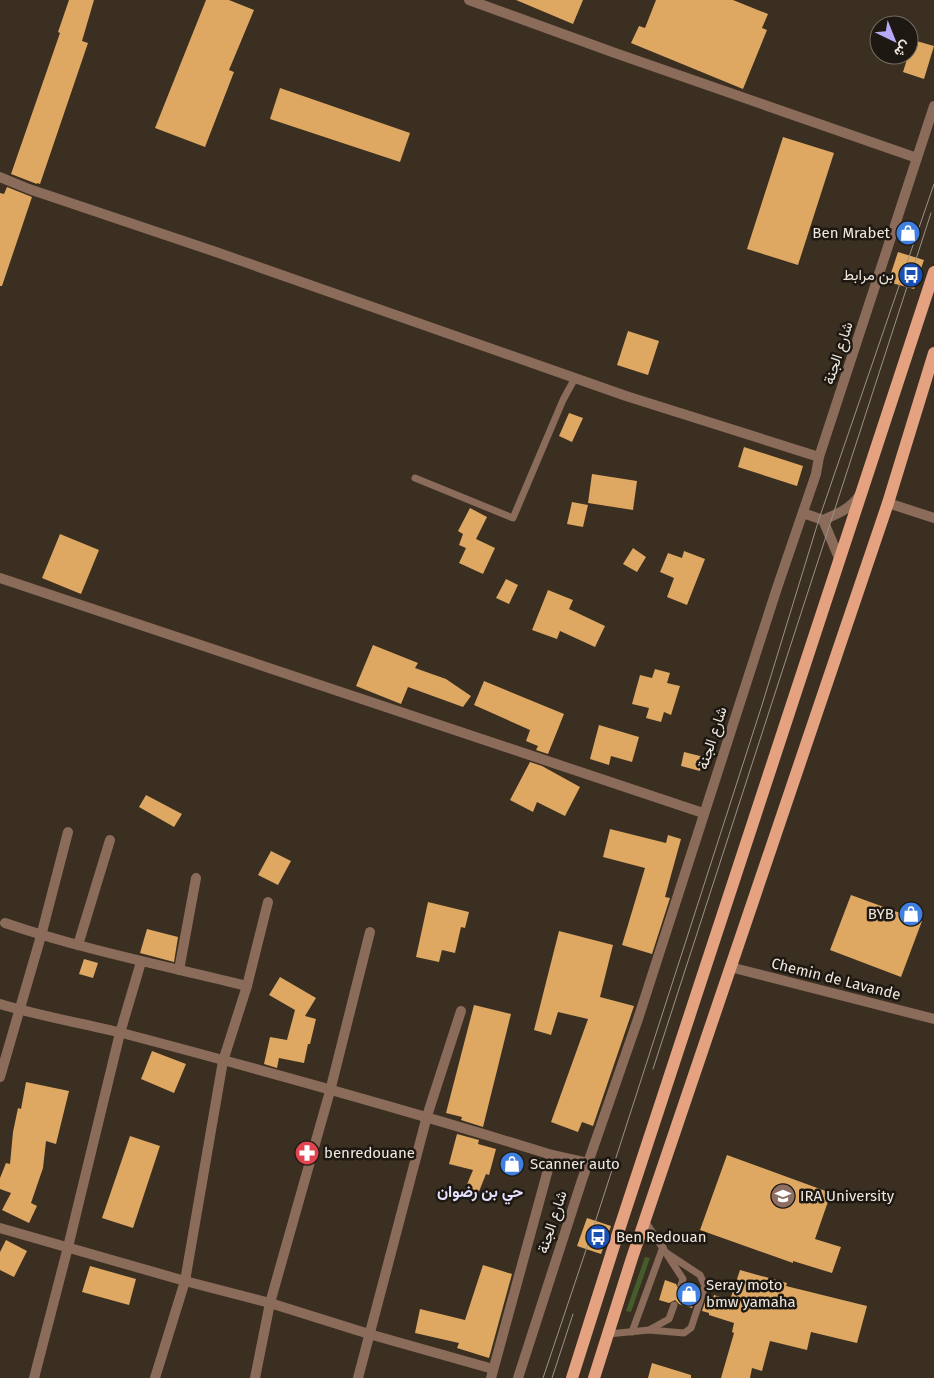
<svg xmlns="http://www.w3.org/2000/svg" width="934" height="1378" viewBox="0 0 934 1378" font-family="'Fira Sans',Vazirmatn,sans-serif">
<rect width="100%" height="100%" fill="#3a2f21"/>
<polygon fill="#455c2b" points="645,1257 650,1258 631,1312 626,1311"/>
<g fill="#dea863">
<polygon points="69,0 94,0 82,41 88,43 40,184 37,183 37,184 11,174 60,33 58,32"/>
<polygon points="206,0 229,0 254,10 229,70 234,72 205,147 155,128"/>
<polygon points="516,0 583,0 573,24"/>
<polygon points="656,0 733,0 768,14 762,28 767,30 743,89 631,43 639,26 645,28"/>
<polygon points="913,40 934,46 924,79 903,72"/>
<polygon points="280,88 410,133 400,162 270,119"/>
<polygon points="783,137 834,153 798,265 747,249"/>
<polygon points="7,187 32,197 2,286 0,286 0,193 4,194"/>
<polygon points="898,252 924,260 914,289 888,282"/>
<polygon points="628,331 659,341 648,375 617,365"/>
<polygon points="569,413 583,418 572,442 559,436"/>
<polygon points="744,447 803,466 797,486 738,467"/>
<polygon points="592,474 637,481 633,510 588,503"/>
<polygon points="572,502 588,505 583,527 567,524"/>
<polygon points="470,508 487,517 476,539 495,548 483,574 459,563 466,548 459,545 463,534 458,531"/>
<polygon points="60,534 99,550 81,594 42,578"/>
<polygon points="633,548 646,557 637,572 623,564"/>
<polygon points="684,551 705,559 687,605 667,597 674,578 660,572 668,553 682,558"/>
<polygon points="506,579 518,585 509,604 496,598"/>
<polygon points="548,590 573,600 569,609 605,626 595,647 560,631 557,639 532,630"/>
<polygon points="373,645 418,663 415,668 446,679 471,696 463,707 408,687 401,704 356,686"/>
<polygon points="655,669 670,673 667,683 680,686 671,715 664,712 661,722 646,718 649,708 632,704 640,675 652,678"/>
<polygon points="484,681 564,714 548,754 536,750 538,746 526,741 530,730 474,705"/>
<polygon points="599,725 639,737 632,762 611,756 609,765 590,759"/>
<polygon points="684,752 704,757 700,771 681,766"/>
<polygon points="530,762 542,766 580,787 565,816 537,802 533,812 510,800"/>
<polygon points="146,795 182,814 174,827 139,807"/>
<polygon points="610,829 666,843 668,835 681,839 665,897 670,898 652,954 622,945 645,868 603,857"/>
<polygon points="271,851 291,861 278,885 258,875"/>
<polygon points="851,895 922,921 901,977 830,950"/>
<polygon points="428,902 469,912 465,928 461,927 455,953 442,950 439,962 416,957"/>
<polygon points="147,929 178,937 174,962 140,953"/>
<polygon points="559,931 613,945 600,997 634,1006 593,1126 582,1122 578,1132 551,1122 588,1019 558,1012 551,1035 534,1030"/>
<polygon points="84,959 98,963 93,978 79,974"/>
<polygon points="280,977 316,998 305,1016 316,1019 310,1044 308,1044 304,1063 279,1058 277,1068 264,1064 270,1037 287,1040 295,1010 269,995"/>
<polygon points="474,1005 511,1014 483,1127 461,1120 462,1117 446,1113"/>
<polygon points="152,1051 186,1064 174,1093 141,1079"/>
<polygon points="26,1082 69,1091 56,1144 46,1141 43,1168 31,1203 37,1206 29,1223 2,1210 11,1193 0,1189 0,1178 6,1163 10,1164 13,1132 18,1108 21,1109"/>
<polygon points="457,1134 479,1140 478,1144 496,1149 489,1175 486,1174 476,1199 463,1194 473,1170 449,1164"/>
<polygon points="130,1136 160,1146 133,1228 102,1218"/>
<polygon points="727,1155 831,1193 815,1239 841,1247 832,1273 793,1261 793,1263 700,1230"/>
<polygon points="587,1218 611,1226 601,1254 577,1246"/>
<polygon points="6,1240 27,1251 14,1277 0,1270 0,1252"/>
<polygon points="483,1265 512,1274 489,1358 457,1348 459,1343 415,1333 420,1309 465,1320"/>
<polygon points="90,1266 136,1279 129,1305 82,1292"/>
<polygon points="740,1270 787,1283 786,1286 867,1306 857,1343 811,1332 807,1350 770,1341 762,1371 752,1368 750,1378 721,1378 734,1333 732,1332 734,1323 709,1315 709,1313 702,1311 707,1296 713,1298 714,1295 730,1300"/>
<polygon points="665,1280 676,1284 679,1290 684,1289 697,1293 692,1308 679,1304 675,1300 669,1303 659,1300"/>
<polygon points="652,1363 691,1375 691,1378 648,1378"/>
</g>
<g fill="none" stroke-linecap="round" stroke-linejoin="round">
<g stroke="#8b6b5a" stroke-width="7">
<polyline points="415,478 513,518 563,400 575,378"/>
<polyline points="645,1221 683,1279 681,1285"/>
<polyline points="649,1330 684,1333 691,1328 705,1286 700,1275 665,1252"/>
<polyline points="632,1332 663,1247"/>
<polyline points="608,1334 649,1330 669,1319 674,1305"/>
</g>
<g stroke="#8b6b5a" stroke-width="10">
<polyline points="469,0 615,53 917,158"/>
<polyline points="0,177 29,189 216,252 626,396 819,457"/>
<polyline points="888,503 934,518"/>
<path d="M803,513L823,520C837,514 850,509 859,496"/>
<polyline points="823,520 839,558"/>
<polyline points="0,578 703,813"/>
<path d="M5,923C84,950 166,966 247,986"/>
<polyline points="78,945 110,840"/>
<polyline points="730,967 934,1019"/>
<polyline points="179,970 196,878"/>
<path d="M0,1004C40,1016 81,1023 122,1033C266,1071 410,1111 552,1155L491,1378"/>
<polyline points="0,1077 41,936 68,832"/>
<polyline points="552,1155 588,1163"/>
<polyline points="0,1228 185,1281 270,1303 369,1334 493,1369"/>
<polyline points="34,1378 68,1247 120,1033 141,962"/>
<polyline points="155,1378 185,1281 223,1061 247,986 268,902"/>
<polyline points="255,1378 270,1303 330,1091 370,932"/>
<polyline points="358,1378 427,1116 461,1011"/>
<polyline points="518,1378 582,1180 639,1016 777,588 816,474 819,457 934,106"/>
</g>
<g stroke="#e4a280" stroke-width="12">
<polyline points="572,1378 618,1233 934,272"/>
<polyline points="594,1378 632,1258 888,503 934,353"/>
</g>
<g stroke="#9b9287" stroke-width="1">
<polyline points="653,1069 931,213"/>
<polyline points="543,1378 592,1232 762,705 819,519 934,184"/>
<polyline points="552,1378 573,1314"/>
</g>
</g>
<defs>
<symbol id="shop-disc" viewBox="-11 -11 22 22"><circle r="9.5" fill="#3f7fe0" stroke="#1d1812"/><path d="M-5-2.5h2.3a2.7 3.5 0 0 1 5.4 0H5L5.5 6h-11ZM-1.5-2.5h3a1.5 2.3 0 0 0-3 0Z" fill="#fff"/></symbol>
<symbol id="bus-disc" viewBox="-11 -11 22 22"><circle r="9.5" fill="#1a4fb4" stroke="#1d1812"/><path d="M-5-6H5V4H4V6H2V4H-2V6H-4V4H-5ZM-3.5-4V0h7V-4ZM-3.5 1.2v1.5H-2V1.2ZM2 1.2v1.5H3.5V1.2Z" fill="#fff"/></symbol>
<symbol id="pharmacy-disc" viewBox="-11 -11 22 22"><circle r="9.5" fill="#e0444e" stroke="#1d1812"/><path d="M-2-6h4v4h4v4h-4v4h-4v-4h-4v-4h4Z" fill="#fff"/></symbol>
<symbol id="university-disc" viewBox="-11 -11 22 22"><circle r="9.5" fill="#8d6e63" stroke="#1d1812"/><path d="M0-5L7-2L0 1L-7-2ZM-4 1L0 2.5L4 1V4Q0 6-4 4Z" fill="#fff"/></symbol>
</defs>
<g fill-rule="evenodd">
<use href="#shop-disc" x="894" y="219" width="28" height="28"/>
<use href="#bus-disc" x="897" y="261" width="28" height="28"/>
<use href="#shop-disc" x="897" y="900" width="28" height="28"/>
<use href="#pharmacy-disc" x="293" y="1139" width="28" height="28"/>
<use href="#shop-disc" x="498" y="1150" width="28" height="28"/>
<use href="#university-disc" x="769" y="1182" width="28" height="28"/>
<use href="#bus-disc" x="584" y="1223" width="28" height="28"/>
<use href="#shop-disc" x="675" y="1280" width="28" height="28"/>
</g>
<g text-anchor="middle" stroke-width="5" stroke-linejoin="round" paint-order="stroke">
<g font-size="15" fill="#efe8df" stroke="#1d1812" text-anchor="start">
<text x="890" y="238" text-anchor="end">Ben Mrabet</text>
<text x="894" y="280" text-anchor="end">بن مرابط</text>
<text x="894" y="919" text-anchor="end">BYB</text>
<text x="324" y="1158">benredouane</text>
<text x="530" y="1169">Scanner auto</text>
<text x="800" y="1201">IRA University</text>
<text x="616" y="1242">Ben Redouan</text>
<text x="706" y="1290">Seray moto<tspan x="706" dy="17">bmw yamaha</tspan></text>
</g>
<g font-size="15" fill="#efe8df" stroke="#1d1812">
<text transform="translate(838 353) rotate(-72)" y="5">شارع الجنة</text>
<text transform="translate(712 738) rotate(-72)" y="5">شارع الجنة</text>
<text transform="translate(836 979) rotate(14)" y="5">Chemin de Lavande</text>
<text transform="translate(552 1222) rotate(-72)" y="5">شارع الجنة</text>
</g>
<g font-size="16" font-weight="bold" fill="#e4e0fe" stroke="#1d1812">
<text x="480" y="1197">حي بن رضوان</text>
</g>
</g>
<g transform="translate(894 40) rotate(137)"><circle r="24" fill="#1d1812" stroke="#716b64"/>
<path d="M0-4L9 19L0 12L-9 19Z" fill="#b7abf8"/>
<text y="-8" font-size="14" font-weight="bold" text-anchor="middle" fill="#efe8df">ش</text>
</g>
</svg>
